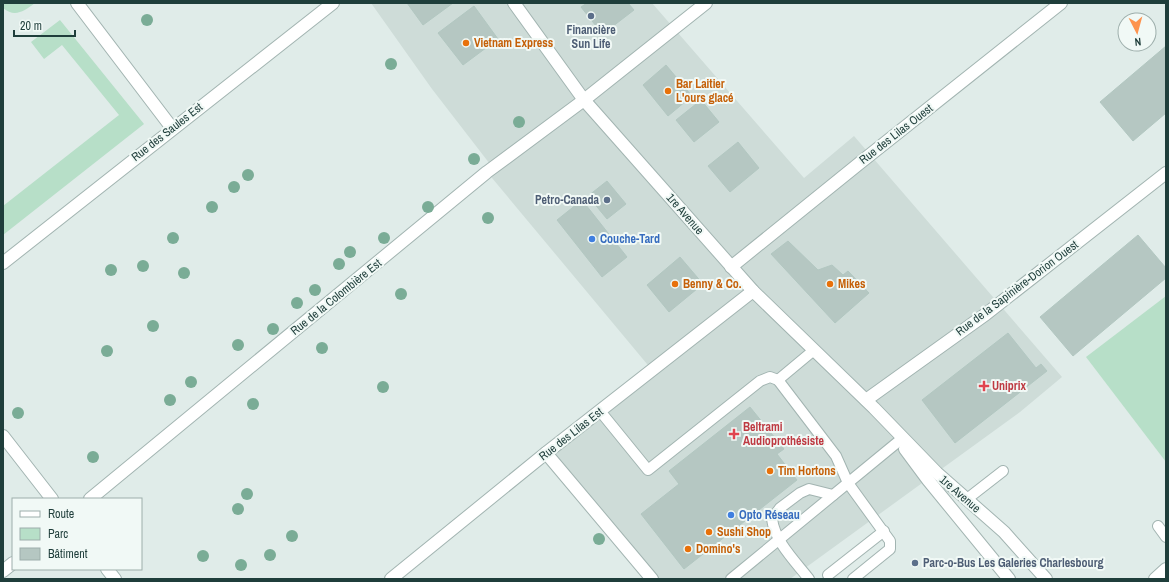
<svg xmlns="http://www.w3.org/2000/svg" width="1169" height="582" viewBox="0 0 1169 582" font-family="'Archivo Narrow',sans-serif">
<rect width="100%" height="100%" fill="#e0ece9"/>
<polygon fill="#cedcd8" points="371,3 652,3 804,178 854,136 1062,377 1020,412 790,579 652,579 546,453 652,370 487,172 493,168 432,89"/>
<g fill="#b7dfc8">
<path d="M3,3H35C24,11 15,18 3,8Z"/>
<polygon points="60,20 144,124 3,235 3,206 119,115 62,45 44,59 31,42"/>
<polygon points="1166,296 1166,462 1086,357"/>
</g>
<g fill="#b5c7c2" stroke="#b2c7c1">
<polygon points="407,3 453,3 423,25"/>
<polygon points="587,3 628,3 634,10 608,30 605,32 600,31 581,7"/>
<polygon points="474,6 498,39 463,65 438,33"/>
<polygon points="1166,46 1166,113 1133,141 1100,102"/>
<polygon points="666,65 692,96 668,116 643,85"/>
<polygon points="701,100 719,122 694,142 676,120"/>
<polygon points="738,142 759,168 730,192 708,166"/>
<polygon points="607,181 626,204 607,219 588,196"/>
<polygon points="582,200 627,257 602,277 557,220"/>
<polygon points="1138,235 1166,268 1166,278 1073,356 1040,317"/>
<polygon points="788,241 818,270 832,265 843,275 848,271 869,293 835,323 771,254"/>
<polygon points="680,257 703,284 669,312 647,285"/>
<polygon points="1008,333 1036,368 1041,364 1047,371 955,443 922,400"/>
<polygon points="750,407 784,449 777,454 797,480 684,569 641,514 679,484 669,471"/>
</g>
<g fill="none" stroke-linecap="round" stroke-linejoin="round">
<defs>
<g id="service">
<polyline points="814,350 778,380 836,456 848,483 890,541 890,549 853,579"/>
<polyline points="600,411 648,470 760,381 770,377 778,380"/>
<polyline points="967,499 1003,471"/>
<polyline points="1158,526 1166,537"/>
<polyline points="828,575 884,531"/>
<polyline points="731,579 899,441"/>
<path d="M809,579C795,561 775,542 772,519L780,508L800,493L809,489L833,495"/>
</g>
<g id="minor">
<polyline points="77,3 172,128"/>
<polyline points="3,263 333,3"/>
<polyline points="731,267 861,162 1061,3"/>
<polyline points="866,400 986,314 1166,173"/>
<polyline points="3,436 52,499"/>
<polyline points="546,453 652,579"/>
<polyline points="90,499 487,172 584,100 706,3"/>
<polyline points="107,569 115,579"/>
<polyline points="3,571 13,563"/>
<polyline points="391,579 546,453 753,291"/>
</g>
<g id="tertiary">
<polyline points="514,3 584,100 753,291 874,408 937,473 1004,532 1046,579"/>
<polyline points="905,449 928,480 1009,579"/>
<polyline points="1155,579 1166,569"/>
</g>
</defs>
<use href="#service" stroke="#a2b4b1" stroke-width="12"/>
<use href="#minor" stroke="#a2b4b1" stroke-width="14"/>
<use href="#tertiary" stroke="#a2b4b1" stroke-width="14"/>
<use href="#service" stroke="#fff" stroke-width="10"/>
<use href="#minor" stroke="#fff" stroke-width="12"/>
<use href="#tertiary" stroke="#fff" stroke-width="12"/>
</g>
<g fill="#7aac96">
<circle cx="147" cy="20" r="6"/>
<circle cx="391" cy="64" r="6"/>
<circle cx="519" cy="122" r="6"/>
<circle cx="474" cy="159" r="6"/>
<circle cx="248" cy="175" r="6"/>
<circle cx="234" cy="187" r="6"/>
<circle cx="212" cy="207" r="6"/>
<circle cx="428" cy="207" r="6"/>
<circle cx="488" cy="218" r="6"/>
<circle cx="173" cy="238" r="6"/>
<circle cx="384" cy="238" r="6"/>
<circle cx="350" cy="252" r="6"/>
<circle cx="339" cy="264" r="6"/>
<circle cx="143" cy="266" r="6"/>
<circle cx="111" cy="270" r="6"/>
<circle cx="184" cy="273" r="6"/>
<circle cx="315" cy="290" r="6"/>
<circle cx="401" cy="294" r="6"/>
<circle cx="297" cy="303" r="6"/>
<circle cx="153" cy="326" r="6"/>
<circle cx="273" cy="329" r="6"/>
<circle cx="238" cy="345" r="6"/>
<circle cx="322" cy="348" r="6"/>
<circle cx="107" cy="351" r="6"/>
<circle cx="191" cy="382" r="6"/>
<circle cx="383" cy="387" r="6"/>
<circle cx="170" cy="400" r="6"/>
<circle cx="253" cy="404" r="6"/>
<circle cx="18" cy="413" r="6"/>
<circle cx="93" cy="457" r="6"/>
<circle cx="247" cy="494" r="6"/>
<circle cx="238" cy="509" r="6"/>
<circle cx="292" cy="536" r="6"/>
<circle cx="599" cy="539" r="6"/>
<circle cx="270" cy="555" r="6"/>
<circle cx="203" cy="556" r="6"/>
<circle cx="241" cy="565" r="6"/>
</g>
<g fill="#5c6f8a" stroke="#f1f9f6" stroke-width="1.5">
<circle cx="591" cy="16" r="4"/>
<circle cx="607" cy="200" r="4"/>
<circle cx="915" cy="563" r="4"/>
</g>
<g fill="#e8710a" stroke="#f1f9f6" stroke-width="1.5">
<circle cx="466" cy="43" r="4"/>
<circle cx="668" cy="91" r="4"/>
<circle cx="675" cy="284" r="4"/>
<circle cx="830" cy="284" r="4"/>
<circle cx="770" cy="471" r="4"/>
<circle cx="709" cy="532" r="4"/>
<circle cx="688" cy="549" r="4"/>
</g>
<g fill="#3f7fe0" stroke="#f1f9f6" stroke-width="1.5">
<circle cx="592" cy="239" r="4"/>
<circle cx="731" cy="515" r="4"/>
</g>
<g fill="#e0444e" stroke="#f1f9f6" stroke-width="1.5">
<path d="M982 380h4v4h4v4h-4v4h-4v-4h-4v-4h4z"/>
<path d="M732 428h4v4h4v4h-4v4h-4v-4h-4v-4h4z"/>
</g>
<g text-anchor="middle" stroke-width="4" stroke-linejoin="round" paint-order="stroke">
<g font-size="12" font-weight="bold" fill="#4e5e75" stroke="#f1f9f6">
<text x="591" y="34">Financière<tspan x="591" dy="14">Sun Life</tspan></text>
<text x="599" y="204" text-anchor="end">Petro-Canada</text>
<text x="923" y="567" text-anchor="start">Parc-o-Bus Les Galeries Charlesbourg</text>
</g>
<g font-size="12" font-weight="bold" fill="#c56008" stroke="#f1f9f6" text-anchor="start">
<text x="474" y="47">Vietnam Express</text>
<text x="676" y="88">Bar Laitier<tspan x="676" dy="14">L'ours glacé</tspan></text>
<text x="683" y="288">Benny &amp; Co.</text>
<text x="838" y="288">Mikes</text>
<text x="778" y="475">Tim Hortons</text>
<text x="717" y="536">Sushi Shop</text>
<text x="696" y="553">Domino's</text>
</g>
<g font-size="12" fill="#1f3e3b" stroke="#f1f9f6">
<text transform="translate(167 132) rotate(-38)" y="4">Rue des Saules Est</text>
<text transform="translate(896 134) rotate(-38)" y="4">Rue des Lilas Ouest</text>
<text transform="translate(685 214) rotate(49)" y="4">1re Avenue</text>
<text transform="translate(1017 288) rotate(-37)" y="4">Rue de la Sapinière-Dorion Ouest</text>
<text transform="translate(336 297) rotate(-39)" y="4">Rue de la Colombière Est</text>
<text transform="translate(571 434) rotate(-38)" y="4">Rue des Lilas Est</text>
<text transform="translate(960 494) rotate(41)" y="4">1re Avenue</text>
</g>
<g font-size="12" font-weight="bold" fill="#366cbe" stroke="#f1f9f6" text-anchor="start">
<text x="600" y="243">Couche-Tard</text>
<text x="739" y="519">Opto Réseau</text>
</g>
<g font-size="12" font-weight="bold" fill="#be3a42" stroke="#f1f9f6" text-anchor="start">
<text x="992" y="390">Uniprix</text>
<text x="743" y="431">Beltrami<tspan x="743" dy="14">Audioprothésiste</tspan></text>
</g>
</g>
<rect width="1169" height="582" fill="none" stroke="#1f3e3b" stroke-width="8"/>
<rect x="12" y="498" width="130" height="72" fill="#f1f9f6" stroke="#9daeab"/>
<rect x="20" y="511" width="20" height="6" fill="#ffffff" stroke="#9daeab"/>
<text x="48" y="518" font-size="12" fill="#1f3e3b">Route</text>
<rect x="20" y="528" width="20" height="12" fill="#b7dfc8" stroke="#9daeab"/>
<text x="48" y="538" font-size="12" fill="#1f3e3b">Parc</text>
<rect x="20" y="548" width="20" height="12" fill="#b5c7c2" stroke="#9daeab"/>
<text x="48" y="558" font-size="12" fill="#1f3e3b">Bâtiment</text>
<g transform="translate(1137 32) rotate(174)"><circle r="19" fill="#f1f9f6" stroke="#9daeab"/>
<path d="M0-3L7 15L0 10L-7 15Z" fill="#fd934e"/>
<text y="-6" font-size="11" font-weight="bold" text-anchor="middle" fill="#1f3e3b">N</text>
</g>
<path d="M14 30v6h61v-6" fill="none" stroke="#1f3e3b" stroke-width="2"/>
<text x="20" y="30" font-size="12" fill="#1f3e3b" stroke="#f1f9f6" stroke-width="3" paint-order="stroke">20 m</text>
</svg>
